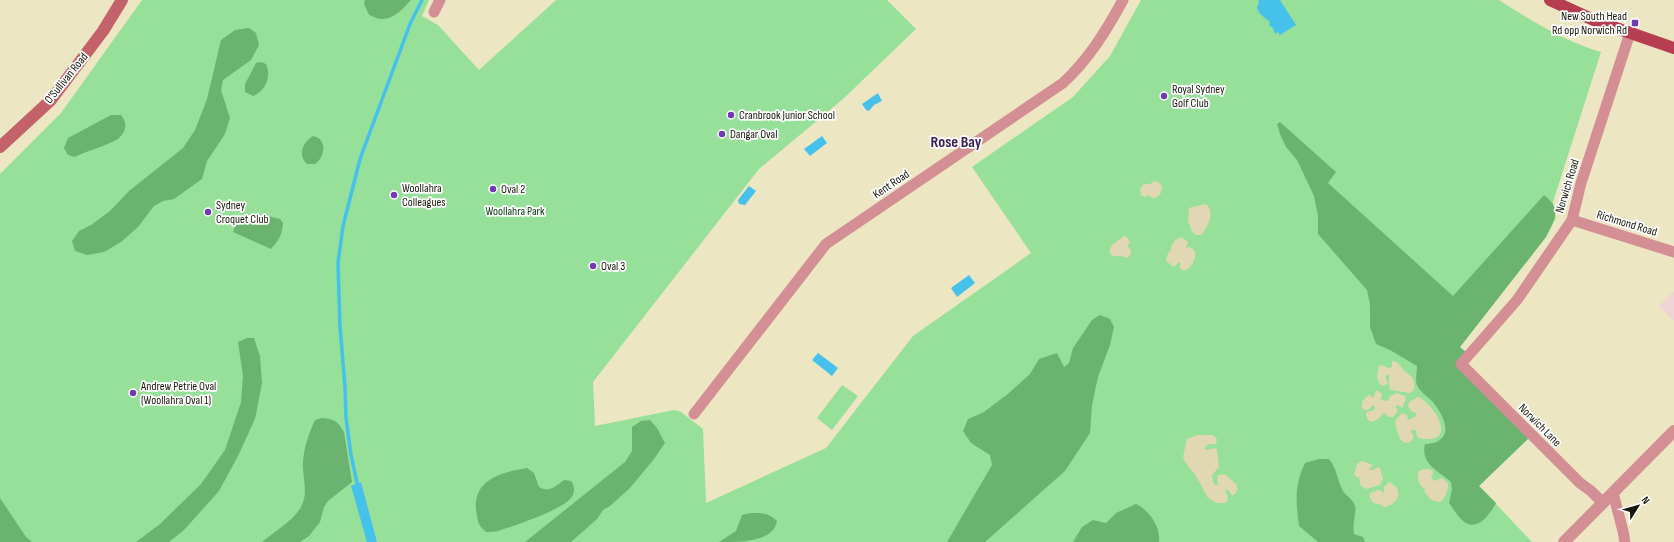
<svg xmlns="http://www.w3.org/2000/svg" width="1674" height="542" viewBox="0 0 1674 542" font-family="'Sofia Sans Condensed',sans-serif">
<rect width="100%" height="100%" fill="#ece6c3"/>
<polygon fill="#eed4d5" points="1674,291 1674,321 1659,306"/>
<g fill="#96e099">
<path d="M142,0H429L422,16L438,25L479,70L556,0H887L916,29L843,99L759,169L593,382L595,426L674,410L681,412L703,429L706,503L826,448L913,336L1031,253L972,167L1073,97L1110,56L1141,0H1499C1530,20 1566,42 1601,52L1553,202L1556,218L1546,237L1460,347L1456,364L1530,437L1479,486L1532,542H0V174L61,113Z"/>
<polygon points="842,385 858,396 832,430 817,418"/>
</g>
<g fill="#6bb46f">
<path d="M365,0H411C404,8 393,20 381,19C377,19 373,16 369,15L364,4Z"/>
<polygon points="249,28 256,33 259,45 251,60 223,80 221,90 230,118 225,134 207,161 202,179 174,199 163,201 154,206 138,227 121,242 104,252 87,255 75,251 72,241 79,231 91,225 110,211 129,191 183,148 195,130 207,99 221,40 235,30"/>
<path d="M261,62L266,64C272,76 265,92 253,96L245,92V84L256,63Z"/>
<path d="M111,115H121C127,122 127,130 120,137C115,143 84,152 75,157L68,155L64,148L68,138Z"/>
<path d="M1280,122L1336,172L1328,183L1453,296L1544,195C1562,209 1555,219 1546,237L1460,347L1468,354L1456,364L1530,437L1479,486L1496,503C1489,516 1475,535 1460,518C1456,514 1453,508 1449,503L1452,489L1451,482C1439,471 1420,464 1425,444C1433,444 1440,442 1444,435C1449,425 1439,409 1432,401C1427,396 1420,392 1417,385C1415,380 1417,372 1417,366L1390,350L1376,344L1370,327V305L1367,290L1318,234V216L1314,196L1297,160L1286,147L1280,134L1277,124Z"/>
<path d="M313,136C328,139 325,157 315,164H307C297,155 303,142 313,136Z"/>
<path d="M264,215L280,219L283,223C282,235 279,240 271,249L233,232L237,221C248,224 253,216 264,215Z"/>
<polygon points="1100,315 1110,319 1114,327 1110,345 1098,377 1092,405 1090,433 1065,471 985,542 947,542 992,465 990,455 971,443 963,431 968,419 984,412 1009,393 1030,374 1039,359 1057,353 1064,367 1069,363 1073,348 1092,320"/>
<polygon points="247,338 254,338 260,356 262,383 255,419 238,456 219,491 184,530 169,542 136,542 160,524 201,484 225,450 241,402 243,376 238,342"/>
<path d="M322,418C334,419 338,421 344,432L352,482L328,501L324,507L320,522L309,536L300,542H262C273,533 294,520 301,507C309,492 302,477 303,462C304,447 309,433 315,420Z"/>
<polygon points="650,420 657,428 665,443 654,459 630,488 610,506 603,510 597,519 571,542 525,542 625,462 632,451 632,427 641,421"/>
<path d="M1319,459H1329C1338,471 1337,480 1343,491C1346,496 1353,499 1355,506C1357,511 1352,524 1354,534L1363,537L1365,542H1318L1299,526C1296,501 1294,486 1305,463Z"/>
<path d="M527,468L534,473L539,487C549,493 556,486 564,480L571,481C575,486 575,492 571,498C561,510 517,525 501,530C496,532 491,532 486,532C477,524 478,521 476,510C473,479 502,472 527,468Z"/>
<polygon points="0,498 26,537 32,542 0,542"/>
<path d="M1136,504C1149,510 1161,527 1159,542H1073L1082,527L1093,520L1106,523L1116,513Z"/>
<path d="M751,513C761,513 770,513 777,521C774,542 740,542 719,542L736,531L742,515Z"/>
</g>
<g fill="#e1d8b3">
<path d="M1155,181L1158,182L1162,186C1162,193 1160,197 1152,198L1148,195L1145,197L1141,195L1140,189L1144,184H1150Z"/>
<path d="M1205,204C1216,209 1208,229 1201,235H1196L1191,230L1190,225L1188,221L1189,208Z"/>
<polygon points="1124,236 1127,237 1130,243 1127,246 1131,250 1130,256 1126,258 1122,256 1112,256 1109,251 1112,245"/>
<path d="M1181,237L1188,242L1186,248L1189,247C1202,251 1192,269 1183,271L1179,267L1181,264L1179,262L1174,267L1166,261L1168,253L1171,250C1171,244 1175,239 1181,237Z"/>
<path d="M1393,361C1398,362 1400,365 1403,369C1410,377 1416,376 1414,390L1410,393L1391,390C1387,386 1391,379 1388,374L1385,376L1388,383L1386,385L1383,386C1375,382 1377,374 1379,366L1380,365L1389,368L1392,367V362Z"/>
<polygon points="1376,390 1382,394 1381,400 1388,401 1390,396 1397,393 1405,396 1406,399 1402,408 1398,405 1395,407 1398,411 1393,417 1389,417 1384,413 1378,419 1371,422 1368,420 1366,415 1367,412 1374,410 1375,407 1373,405 1368,410 1365,410 1362,408 1362,402 1369,394 1371,397 1374,397"/>
<path d="M1418,397C1432,402 1456,439 1429,439C1425,439 1421,439 1417,437L1416,430H1411V433L1413,434C1415,442 1406,446 1401,440C1399,438 1395,424 1395,421L1402,413L1407,415L1408,420L1416,416V413L1411,411L1408,406L1409,402Z"/>
<polygon points="1197,435 1212,435 1217,439 1216,444 1209,444 1205,448 1206,450 1216,448 1217,450 1219,467 1212,475 1213,482 1215,485 1218,485 1217,478 1218,475 1225,474 1236,484 1238,489 1234,495 1232,495 1228,490 1225,490 1228,498 1226,503 1217,503 1208,498 1196,476 1185,462 1183,457 1187,439"/>
<polygon points="1362,461 1373,465 1369,469 1370,470 1374,470 1377,467 1380,468 1383,479 1380,485 1367,489 1361,486 1359,479 1362,476 1357,478 1354,474 1357,464"/>
<path d="M1423,469H1429L1433,471V473L1431,477L1434,481L1442,478L1448,483C1448,490 1446,498 1440,502C1432,502 1427,497 1424,490L1426,487L1423,488C1418,484 1418,479 1418,472Z"/>
<path d="M1389,482C1405,489 1399,505 1384,507L1379,504L1373,503L1369,496L1370,493L1379,490L1384,493V487Z"/>
</g>
<g fill="#46c1ec">
<polygon points="1258,0 1280,0 1296,25 1280,35 1278,32 1275,34 1273,28 1269,25 1270,22 1260,14 1257,8 1259,2"/>
<polygon points="878,93 882,101 874,105 869,111 866,110 862,104"/>
<polygon points="822,136 827,143 810,156 804,149"/>
<polygon points="749,186 756,191 745,205 739,204 738,200"/>
<polygon points="969,275 975,283 957,297 951,288"/>
<polygon points="818,353 838,368 832,376 812,360"/>
<polygon points="361,482 377,542 367,542 351,486"/>
</g>
<g fill="none" stroke-linecap="round" stroke-linejoin="round">
<polyline stroke="#46c1ec" stroke-width="3.5" points="358,487 351,455 346,418 345,387 340,327 338,263 343,226 360,159 410,24 422,0"/>
<g stroke="#d38f94" stroke-width="11">
<polyline points="434,12 440,0"/>
<polyline points="1572,220 1674,252"/>
<path d="M694,414L826,244L1063,83C1089,59 1106,31 1123,0"/>
<polyline points="1613,493 1623,531 1625,542"/>
<polyline points="1603,503 1591,491 1580,483 1461,364 1517,300 1572,220 1581,183 1630,33"/>
</g>
<polyline stroke="#d38f94" stroke-width="12" points="1564,542 1674,431"/>
<polyline stroke="#c4626c" stroke-width="12" points="0,147 51,100 103,31 122,0"/>
<polyline stroke="#b63e50" stroke-width="12" points="1550,0 1596,21 1674,48"/>
</g>
<g fill="#713ab1" stroke="#fff" stroke-width="1.5">
<rect x="1631" y="19" width="8" height="8" rx="2"/>
<circle cx="1164" cy="96" r="4"/>
<circle cx="731" cy="115" r="4"/>
<circle cx="722" cy="134" r="4"/>
<circle cx="493" cy="189" r="4"/>
<circle cx="394" cy="195" r="4"/>
<circle cx="208" cy="212" r="4"/>
<circle cx="593" cy="266" r="4"/>
<circle cx="133" cy="393" r="4"/>
</g>
<g text-anchor="middle" stroke-width="3.5" stroke-linejoin="round" paint-order="stroke">
<g font-size="12" fill="#181609" stroke="#fff" text-anchor="start">
<text x="1627" y="20" text-anchor="end">New South Head<tspan x="1627" dy="14">Rd opp Norwich Rd</tspan></text>
<text x="1172" y="93">Royal Sydney<tspan x="1172" dy="14">Golf Club</tspan></text>
<text x="739" y="119">Cranbrook Junior School</text>
<text x="730" y="138">Dangar Oval</text>
<text x="402" y="192">Woollahra<tspan x="402" dy="14">Colleagues</tspan></text>
<text x="501" y="193">Oval 2</text>
<text x="216" y="209">Sydney<tspan x="216" dy="14">Croquet Club</tspan></text>
<text x="601" y="270">Oval 3</text>
<text x="141" y="390">Andrew Petrie Oval<tspan x="141" dy="14">(Woollahra Oval 1)</tspan></text>
</g>
<g font-size="12" fill="#181609" stroke="#fff">
<text transform="translate(66 78) rotate(-51)" y="4">O'Sullivan Road</text>
<text transform="translate(891 184) rotate(-34)" y="4">Kent Road</text>
<text transform="translate(1567 186) rotate(-73)" y="4">Norwich Road</text>
<text transform="translate(1627 223) rotate(17)" y="4">Richmond Road</text>
<text transform="translate(1540 425) rotate(45)" y="4">Norwich Lane</text>
</g>
<g font-size="12" fill="#003506" stroke="#fff">
<text x="515" y="215">Woollahra Park</text>
</g>
<g font-size="16" font-weight="bold" fill="#381e57" stroke="#fff">
<text x="956" y="147">Rose Bay</text>
</g>
</g>
<g transform="translate(1638 506) rotate(53)" stroke="#ffffff" stroke-width="3" paint-order="stroke">
<path d="M0-3L7 15L0 10L-7 15Z" fill="#181609"/>
<text y="-6" font-size="11" font-weight="bold" text-anchor="middle" fill="#181609">N</text>
</g>
</svg>
